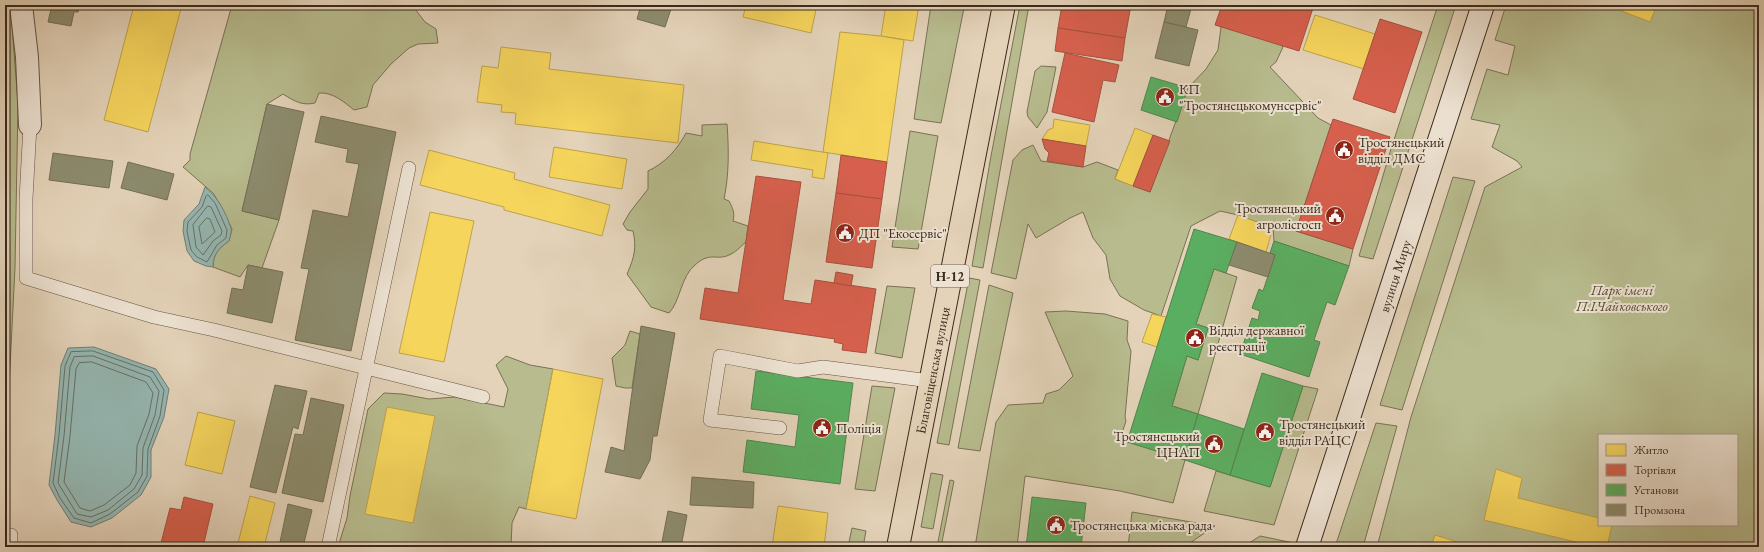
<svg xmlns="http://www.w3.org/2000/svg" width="1764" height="552" viewBox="0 0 1764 552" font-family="'EB Garamond',serif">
<rect width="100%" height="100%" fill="#e4d3b9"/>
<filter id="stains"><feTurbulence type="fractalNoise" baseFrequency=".005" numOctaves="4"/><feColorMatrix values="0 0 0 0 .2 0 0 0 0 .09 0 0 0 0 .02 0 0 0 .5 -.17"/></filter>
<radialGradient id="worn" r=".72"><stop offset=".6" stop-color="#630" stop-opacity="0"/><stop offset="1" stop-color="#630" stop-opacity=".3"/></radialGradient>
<g fill="#b7bb8d" stroke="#797255" fill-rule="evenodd">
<polygon points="5,5 10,5 11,12 18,104 15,268 5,466"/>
<path d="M232,5H412L425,22L436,29L438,43L418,44L409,48L391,64L373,85L367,107L354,110C344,102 333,92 319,93L315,103C302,106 294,101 283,94L267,104L242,211L279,220L262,268L248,265L240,277L213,267C213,254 219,248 229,241L232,229L218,201L213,193L183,167L190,160V154Z"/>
<polygon points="931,5 963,5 964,8 941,123 914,119"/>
<polygon points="1020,5 1029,5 983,268 972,266 991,156"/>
<polygon points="1438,5 1456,5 1373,259 1359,256 1391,149"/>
<path d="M1506,5H1759V547H1377L1411,417L1485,187L1522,167L1517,161L1492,147L1500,125L1471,119L1487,69L1508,75L1515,46L1495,40ZM1599,435H1737V525H1599Z"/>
<polygon points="1227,22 1273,35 1283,47 1276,62 1270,67 1318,118 1331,125 1296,231 1353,249 1349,266 1274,241 1273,228 1238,215 1220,211 1191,226 1161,316 1144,310 1120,296 1110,279 1106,255 1093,238 1083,212 1070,218 1036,238 1028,224 1016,279 991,273 1013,160 1022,150 1033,145 1041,161 1083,167 1097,162 1118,170 1115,179 1150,192 1188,88 1206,69 1218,50 1221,27"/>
<polygon points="1041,66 1056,67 1047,112 1037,128 1028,117 1027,112 1035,71"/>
<path d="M727,124C729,150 729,175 724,199L729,201C733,209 735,213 733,221L748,226L746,242C741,246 735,253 729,255C717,261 710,251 695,265C681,276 680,302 669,313L651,307L627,274C634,258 637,248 633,231L627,230L623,224L630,212L648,189V171C665,163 677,150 686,133L702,136V125Z"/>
<polygon points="910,131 938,136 918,249 892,247"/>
<polygon points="1453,177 1475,181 1402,410 1380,405"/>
<polygon points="1214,269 1237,277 1198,414 1172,406 1187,356 1198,360 1208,328 1196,324"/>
<polygon points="969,278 980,280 949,445 937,443"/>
<polygon points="989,285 1013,293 980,451 958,448"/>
<polygon points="887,286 915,288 902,358 875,353"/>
<polygon points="1066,311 1105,314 1128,321 1127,340 1131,351 1125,417 1126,421 1120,439 1185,460 1173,503 1120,491 1025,476 1017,547 975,547 996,422 1008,405 1043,403 1046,394 1059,390 1073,376 1045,312"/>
<polygon points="630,331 640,334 632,388 625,388 616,386 612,358 625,345"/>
<polygon points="506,356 530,365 553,369 526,509 519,507 512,523 511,547 338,547 347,518 350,496 368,409 384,393 402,394 429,399 455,397 504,407 508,389 496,365"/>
<polygon points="872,386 895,388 875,491 855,489"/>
<polygon points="1303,386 1318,389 1274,525 1204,511 1216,471 1270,487"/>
<polygon points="1376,423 1397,426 1363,547 1335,547"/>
<polygon points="931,473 943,475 933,529 921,527"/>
<polygon points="950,480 954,481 941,547 937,547"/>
<polygon points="1132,512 1215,526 1184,547 1128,547"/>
<polygon points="852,528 866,531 863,547 848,547"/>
<polygon points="1260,536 1294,543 1293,547 1243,547"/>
</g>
<g fill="#95b7b2" stroke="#717f76">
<path d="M205,187C218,197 226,213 231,228C232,231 230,237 229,241C219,248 213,254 213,267L206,266L194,261L187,251L183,231L184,220L199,204Z"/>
<polygon points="94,347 156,369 169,389 164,417 151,450 151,477 141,495 112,518 91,527 71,522 57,500 49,485 55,435 61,365 68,348"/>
</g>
<g fill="#f6d55c" stroke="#bea249">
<polygon points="134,5 182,5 148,132 104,120"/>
<polygon points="746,5 817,5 811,33 743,17"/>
<polygon points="886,5 919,5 913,41 881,36"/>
<polygon points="1621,5 1657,5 1650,22 1619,10"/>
<polygon points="1315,15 1375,34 1364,69 1303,50"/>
<polygon points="840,32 881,36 904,40 887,162 823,152"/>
<polygon points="501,47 551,53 549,69 684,85 678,143 515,124 516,113 501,112 502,105 477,102 482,66 498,68"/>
<polygon points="1054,119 1090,125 1086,146 1042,139 1048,130 1053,128"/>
<polygon points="1135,128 1153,135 1133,186 1115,179"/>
<polygon points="754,141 828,153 824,179 812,177 813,170 751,160"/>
<polygon points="554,147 627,159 622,189 549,177"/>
<polygon points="429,150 515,173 514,179 610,205 602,236 504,210 504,207 420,185"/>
<polygon points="430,212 474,221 444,362 399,353"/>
<polygon points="1238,215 1273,228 1266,252 1229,239"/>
<polygon points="1152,314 1166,317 1157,347 1142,342"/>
<polygon points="553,369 603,379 576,519 526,509"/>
<polygon points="387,407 435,416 413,523 365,514"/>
<polygon points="198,412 235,421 222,474 185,465"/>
<polygon points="1496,469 1522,478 1518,498 1599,518 1599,525 1612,525 1607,547 1597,547 1484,520"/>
<polygon points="250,496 275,503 264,547 237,547"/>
<polygon points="778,506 828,513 824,547 772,547"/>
<polygon points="1435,535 1473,547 1431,547"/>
</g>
<g fill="#d6604d" stroke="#a8503f">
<polygon points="1062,5 1131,5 1125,38 1058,28"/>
<polygon points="1222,5 1304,5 1313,8 1299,51 1215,25"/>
<polygon points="1380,19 1422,32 1395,113 1353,99"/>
<polygon points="1058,28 1125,38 1122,61 1055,51"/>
<polygon points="1065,53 1119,65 1115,82 1103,80 1094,122 1052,112"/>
<polygon points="1333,119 1390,137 1353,249 1296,231"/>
<polygon points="1153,135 1170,141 1150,192 1133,186"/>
<polygon points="1042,139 1086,146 1083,167 1047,161 1049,153 1045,149"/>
<polygon points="841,155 887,162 882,199 836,193"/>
<polygon points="756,176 801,182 783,300 811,304 815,280 876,289 866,353 842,350 843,344 834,342 835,339 700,319 705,288 738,293"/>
<polygon points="836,193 882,199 872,268 826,262"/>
<polygon points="836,272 853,275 851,286 834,283"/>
<polygon points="184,497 213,504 203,547 160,547 170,508 181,510"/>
</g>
<g fill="#5aae61" stroke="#51864d">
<polygon points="1151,77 1188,88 1177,122 1141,110"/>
<polygon points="1194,229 1237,242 1226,273 1214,269 1196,324 1208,328 1198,360 1187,356 1172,406 1198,414 1185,460 1127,442"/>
<polygon points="1274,241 1349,266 1335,305 1327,302 1314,340 1320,342 1309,377 1240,354 1252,318 1258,320 1260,311 1252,308 1259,289 1263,291 1275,255 1270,253"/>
<polygon points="756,371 853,383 840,484 743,472 747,440 795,447 799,415 751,409"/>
<polygon points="1262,373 1303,386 1270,487 1230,475"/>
<polygon points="1198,414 1244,429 1230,475 1185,460"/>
<polygon points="1032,497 1086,503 1081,547 1026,547"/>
</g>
<g fill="#8c8c6e" stroke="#746f56">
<polygon points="52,5 80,5 78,12 74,12 71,26 48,22"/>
<polygon points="641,5 659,5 671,9 665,27 637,19"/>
<polygon points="1168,5 1192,5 1186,27 1164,22"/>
<polygon points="1164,22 1198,30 1189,66 1155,58"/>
<polygon points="267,104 304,112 279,220 242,211"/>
<polygon points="321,116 396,132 351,351 295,340 309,269 301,268 313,210 348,217 359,164 346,162 348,149 315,142"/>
<polygon points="53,153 113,161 109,188 49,180"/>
<polygon points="128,162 174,174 167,200 121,188"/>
<polygon points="1237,242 1275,255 1268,277 1229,265"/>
<polygon points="248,265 283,272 272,323 227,313 232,288 243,290"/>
<polygon points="641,326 675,333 657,436 653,436 650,460 640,479 605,472 611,447 624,451"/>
<polygon points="275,385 307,391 298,429 293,427 276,493 250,487"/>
<polygon points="311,398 344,405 323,502 282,493 295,434 303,435"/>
<polygon points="692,477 754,482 753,508 690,505"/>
<polygon points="288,504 312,510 303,547 279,547"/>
<polygon points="668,511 687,515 681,547 661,547"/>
</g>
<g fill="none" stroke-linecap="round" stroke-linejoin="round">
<g stroke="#687068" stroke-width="1">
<polygon points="208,195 215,203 227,230 226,238 217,245 207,262 197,257 191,250 187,231 188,222 202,207 206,196"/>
<polygon points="208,206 211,207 222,231 221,235 213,241 203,255 196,247 193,225"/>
<polygon points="207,218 210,219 215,232 202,244 199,227"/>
<polygon points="93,351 153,372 164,390 160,416 148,449 147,476 138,492 110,514 91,523 74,518 60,498 53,483 59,435 65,366 71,352"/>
<polygon points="93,356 150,377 159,391 155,415 143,448 142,475 134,489 108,510 91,517 77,514 58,483 64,436 70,367 74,357"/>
<polygon points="92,362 146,382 153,393 149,414 137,446 136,473 130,485 104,505 90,511 80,508 64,482 70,436 76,369 79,363"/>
</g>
<defs>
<g id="lane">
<polyline points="30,125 26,199 26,278 154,317 214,330 483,397"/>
<polyline points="780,428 710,420 720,356 798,371 823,367 930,381"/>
<polyline points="10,547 11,535"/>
<polyline points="328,547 409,168"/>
</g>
<polyline id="street" points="21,5 27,57 30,125"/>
<g id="secondary">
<path id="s1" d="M1307,547L1483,5"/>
</g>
<g id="primary">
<path id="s2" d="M898,547L1004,5"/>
</g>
</defs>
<use href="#lane" stroke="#655444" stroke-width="14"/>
<use href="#street" stroke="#655444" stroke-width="24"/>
<use href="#secondary" stroke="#3b2a1d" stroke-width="24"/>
<use href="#primary" stroke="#3b2a1d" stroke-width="24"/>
<use href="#lane" stroke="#ede2d2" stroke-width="13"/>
<use href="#street" stroke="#ede2d2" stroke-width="22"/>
<use href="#secondary" stroke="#ede2d2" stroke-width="22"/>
<use href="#primary" stroke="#e4d3b9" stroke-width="22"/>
</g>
<defs>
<symbol id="civic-disc" viewBox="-11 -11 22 22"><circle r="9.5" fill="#8f2418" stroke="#ede2d2"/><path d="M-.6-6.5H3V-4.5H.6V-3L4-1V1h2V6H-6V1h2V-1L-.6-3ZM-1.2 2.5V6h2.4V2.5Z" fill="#fff"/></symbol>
</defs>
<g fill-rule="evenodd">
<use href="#civic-disc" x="1154" y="86" width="22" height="22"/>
<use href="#civic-disc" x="1333" y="139" width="22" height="22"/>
<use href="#civic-disc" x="1324" y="205" width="22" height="22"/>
<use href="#civic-disc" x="834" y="222" width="22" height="22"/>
<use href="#civic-disc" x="1184" y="327" width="22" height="22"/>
<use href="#civic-disc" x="811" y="417" width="22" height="22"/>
<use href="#civic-disc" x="1254" y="421" width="22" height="22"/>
<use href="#civic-disc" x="1203" y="433" width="22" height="22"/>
<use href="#civic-disc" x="1045" y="514" width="22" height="22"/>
</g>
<g text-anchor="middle" stroke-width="4" stroke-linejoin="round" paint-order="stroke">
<rect fill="#ede2d2" stroke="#706153" stroke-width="1" x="931" y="265" width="38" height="22" rx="3"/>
<g font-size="13" font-weight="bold" fill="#3b2a1d">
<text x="950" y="281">Н-12</text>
</g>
<g font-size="14" fill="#3b2a1d" stroke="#ede2d2" text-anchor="start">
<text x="1179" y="94">КП<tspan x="1179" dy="16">"Тростянецькомунсервіс"</tspan></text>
<text x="1358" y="147">Тростянецький<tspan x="1358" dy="16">відділ ДМС</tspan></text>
<text x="1321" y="213" text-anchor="end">Тростянецький<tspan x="1321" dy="16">агролісгосп</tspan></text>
<text x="859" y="238">ДП "Екосервіс"</text>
<text x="1209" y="335">Відділ державної<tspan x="1209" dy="16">реєстрації</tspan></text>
<text x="1279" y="429">Тростянецький<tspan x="1279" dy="16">відділ РАЦС</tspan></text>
<text x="836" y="433">Поліція</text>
<text x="1200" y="441" text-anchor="end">Тростянецький<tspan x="1200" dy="16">ЦНАП</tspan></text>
<text x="1070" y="530">Тростянецька міська рада</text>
</g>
<g font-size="14" fill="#3b2a1d" stroke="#ede2d2">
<text dy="5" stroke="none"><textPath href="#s1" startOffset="285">вулиця Миру</textPath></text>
<text dy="5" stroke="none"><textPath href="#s2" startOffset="180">Благовіщенська вулиця</textPath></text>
</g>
<g font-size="14" font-style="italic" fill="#544733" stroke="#ede2d2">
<text x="1622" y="295">Парк імені<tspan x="1622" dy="16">П.І.Чайковського</tspan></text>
</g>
</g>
<rect width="1764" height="552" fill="none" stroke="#e4d3b9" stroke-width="20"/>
<rect x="6" y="6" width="1752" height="540" fill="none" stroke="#3b2a1d" stroke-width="2"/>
<rect x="10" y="10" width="1744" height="532" fill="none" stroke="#3b2a1d"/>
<rect x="1598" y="434" width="140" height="92" fill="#ede2d2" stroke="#a6988a"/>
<rect x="1606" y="444" width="20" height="12" fill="#f6d55c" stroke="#a6988a"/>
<text x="1634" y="454" font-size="12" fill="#3b2a1d">Житло</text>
<rect x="1606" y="464" width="20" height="12" fill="#d6604d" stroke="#a6988a"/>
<text x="1634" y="474" font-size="12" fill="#3b2a1d">Торгівля</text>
<rect x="1606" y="484" width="20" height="12" fill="#5aae61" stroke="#a6988a"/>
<text x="1634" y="494" font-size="12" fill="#3b2a1d">Установи</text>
<rect x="1606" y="504" width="20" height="12" fill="#8c8c6e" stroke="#a6988a"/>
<text x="1634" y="514" font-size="12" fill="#3b2a1d">Промзона</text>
<rect width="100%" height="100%" filter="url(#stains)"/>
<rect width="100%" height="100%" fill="url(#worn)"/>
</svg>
